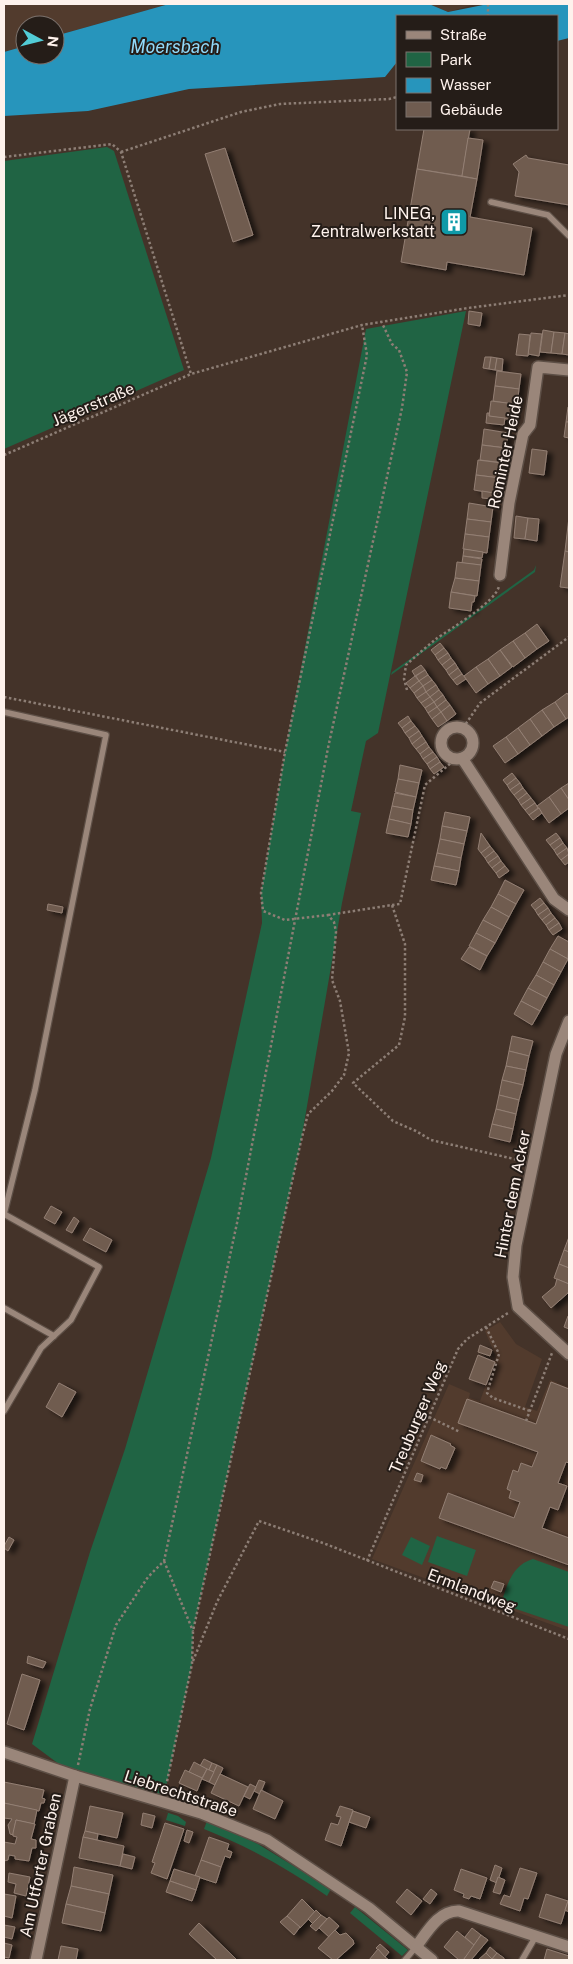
<svg xmlns="http://www.w3.org/2000/svg" width="573" height="1964" viewBox="0 0 573 1964" font-family="'Public Sans',sans-serif">
<defs>
<filter id="shadow"><feDropShadow dx="5.5" dy="3" stdDeviation="2.5" flood-color="#0009"/></filter>
</defs>
<rect width="100%" height="100%" fill="#443329"/>
<g fill="#523b2d">
<polygon points="4,4 169,4 55,36 55,25 25,25 25,46 4,52"/>
<polygon points="429,4 476,4 448,12"/>
<polygon points="500,1322 516,1344 542,1359 525,1407 537,1411 550,1380 569,1387 569,1631 372,1559 449,1384 470,1393 469,1398 480,1401 496,1357 485,1331"/>
</g>
<g fill="#206444">
<polygon points="107,147 114,151 184,370 4,449 4,161"/>
<polygon points="466,311 378,733 366,741 351,811 361,813 342,903 301,1141 193,1631 192,1664 163,1802 75,1776 32,1744 90,1552 125,1449 211,1158 262,923 261,893 285,752 366,329"/>
<polygon points="536,565 535,572 391,675 392,672 534,570"/>
<polygon points="437,1536 476,1550 467,1576 428,1562"/>
<polygon points="411,1537 430,1546 422,1565 402,1555"/>
<path d="M533,1559L569,1572V1627L501,1604C507,1585 512,1565 533,1559Z"/>
<polygon points="156,1809 178,1816 186,1822 185,1826 166,1820 168,1813"/>
<path d="M207,1821L258,1844L331,1889L327,1896C289,1869 247,1846 204,1829Z"/>
<polygon points="355,1907 408,1950 402,1956 350,1913"/>
</g>
<polygon fill="#2795bc" points="169,4 429,4 448,12 488,4 569,4 569,38 557,41 557,16 397,16 397,62 385,77 189,89 88,111 4,116 4,52 25,46 25,55 55,55 55,36"/>
<g fill="#6f5c50" stroke="#937f73" filter="url(#shadow)">
<polygon points="424,129 470,129 462,176 417,169"/>
<polygon points="468,138 483,140 477,179 462,176"/>
<polygon points="225,148 253,235 233,242 205,154"/>
<polygon points="526,155 528,158 569,165 569,205 515,196 519,172 513,164"/>
<polygon points="417,169 477,179 470,217 532,228 524,275 447,262 446,270 401,262"/>
<polygon points="469,311 482,313 480,326 468,324"/>
<polygon points="543,330 554,332 551,353 540,352"/>
<polygon points="554,332 565,333 562,354 551,353"/>
<polygon points="531,333 542,334 539,356 528,354"/>
<polygon points="565,333 569,334 569,355 562,354"/>
<polygon points="519,334 530,335 528,356 516,355"/>
<polygon points="485,357 491,357 489,369 483,368"/>
<polygon points="491,357 497,358 495,370 489,369"/>
<polygon points="497,358 503,359 502,371 495,370"/>
<polygon points="497,371 521,374 519,389 495,386"/>
<polygon points="495,386 519,389 517,405 493,401"/>
<polygon points="491,401 515,404 513,420 489,416"/>
<polygon points="568,407 569,407 569,422 566,422"/>
<polygon points="487,413 489,413 489,416 505,418 504,425 486,423"/>
<polygon points="566,422 569,422 569,438 564,437"/>
<polygon points="484,429 508,433 506,448 482,445"/>
<polygon points="482,445 506,448 504,463 480,460"/>
<polygon points="532,449 547,451 544,475 529,473"/>
<polygon points="478,460 502,463 500,478 476,475"/>
<polygon points="476,475 500,478 498,494 474,490"/>
<polygon points="482,491 494,493 493,499 482,498"/>
<polygon points="469,503 493,507 491,522 467,519"/>
<polygon points="516,516 528,518 525,539 514,538"/>
<polygon points="569,517 569,552 565,551"/>
<polygon points="528,518 539,519 537,541 525,539"/>
<polygon points="467,519 491,522 489,537 465,534"/>
<polygon points="465,534 489,537 487,553 463,549"/>
<polygon points="464,549 483,552 482,558 463,556"/>
<polygon points="565,551 569,552 569,588 560,587"/>
<polygon points="463,556 482,559 481,565 462,563"/>
<polygon points="457,562 481,565 479,581 455,578"/>
<polygon points="455,578 479,581 477,596 451,592"/>
<polygon points="451,592 475,596 474,602 472,602 471,611 449,608"/>
<polygon points="537,624 549,641 537,649 525,633"/>
<polygon points="525,633 537,649 525,658 513,641"/>
<polygon points="513,641 525,658 513,667 500,650"/>
<polygon points="440,643 444,648 435,655 431,650"/>
<polygon points="444,648 448,653 438,660 435,655"/>
<polygon points="500,650 512,667 500,676 488,659"/>
<polygon points="448,653 451,658 442,665 438,660"/>
<polygon points="451,658 455,663 446,670 442,665"/>
<polygon points="488,659 500,676 488,684 476,667"/>
<polygon points="455,663 458,668 449,675 446,670"/>
<polygon points="421,665 425,670 415,676 412,671"/>
<polygon points="476,667 488,684 476,693 464,676"/>
<polygon points="458,668 462,674 453,680 449,675"/>
<polygon points="425,670 428,675 419,681 416,676"/>
<polygon points="462,674 466,679 457,685 453,680"/>
<polygon points="428,675 432,680 423,686 419,681"/>
<polygon points="415,676 419,681 410,688 406,683"/>
<polygon points="432,680 436,685 426,692 423,686"/>
<polygon points="419,681 423,686 414,693 410,688"/>
<polygon points="436,685 439,690 430,697 426,692"/>
<polygon points="423,686 426,692 417,698 414,693"/>
<polygon points="439,690 443,695 434,702 430,697"/>
<polygon points="426,692 430,697 421,703 417,698"/>
<polygon points="567,693 569,696 569,717 566,719 555,702"/>
<polygon points="443,695 446,700 437,707 434,702"/>
<polygon points="430,697 434,702 425,708 421,703"/>
<polygon points="446,700 450,705 441,712 437,707"/>
<polygon points="434,702 437,707 428,713 425,708"/>
<polygon points="555,702 566,719 554,727 542,710"/>
<polygon points="450,705 456,714 447,721 441,712"/>
<polygon points="437,707 441,712 432,719 428,713"/>
<polygon points="542,710 554,727 542,736 530,719"/>
<polygon points="441,712 447,721 438,727 432,719"/>
<polygon points="408,716 411,721 402,728 398,723"/>
<polygon points="530,719 542,736 530,745 518,728"/>
<polygon points="411,721 415,726 405,733 402,728"/>
<polygon points="415,726 419,731 409,738 405,733"/>
<polygon points="518,728 530,745 518,754 506,737"/>
<polygon points="419,731 422,736 412,744 409,738"/>
<polygon points="422,736 426,742 416,749 412,744"/>
<polygon points="506,737 518,754 505,763 493,746"/>
<polygon points="426,742 429,747 420,754 416,749"/>
<polygon points="429,747 433,752 423,759 420,754"/>
<polygon points="433,752 437,757 427,764 423,759"/>
<polygon points="437,757 440,762 430,769 427,764"/>
<polygon points="440,762 444,767 434,774 430,769"/>
<polygon points="400,765 422,770 419,783 398,779"/>
<polygon points="512,773 516,778 507,785 503,780"/>
<polygon points="516,778 520,783 510,790 507,785"/>
<polygon points="398,779 419,783 416,797 395,792"/>
<polygon points="520,783 523,788 514,795 510,790"/>
<polygon points="569,783 569,800 561,788"/>
<polygon points="523,788 527,793 518,800 514,795"/>
<polygon points="561,788 569,800 569,808 561,814 549,797"/>
<polygon points="395,793 416,797 413,810 392,806"/>
<polygon points="527,793 531,798 521,805 518,800"/>
<polygon points="549,797 561,814 549,823 537,806"/>
<polygon points="531,798 535,803 525,810 521,805"/>
<polygon points="535,803 538,808 529,815 525,810"/>
<polygon points="392,806 413,810 411,824 389,819"/>
<polygon points="539,808 542,813 533,820 529,815"/>
<polygon points="445,812 470,817 467,831 442,826"/>
<polygon points="389,819 411,824 408,837 386,833"/>
<polygon points="442,826 467,831 464,844 440,839"/>
<polygon points="481,833 490,846 481,853 478,849"/>
<polygon points="556,833 560,838 550,845 546,840"/>
<polygon points="560,838 563,843 554,850 550,845"/>
<polygon points="440,839 464,844 461,858 437,853"/>
<polygon points="563,843 567,848 557,855 554,850"/>
<polygon points="490,846 494,851 485,858 481,853"/>
<polygon points="567,848 569,854 561,860 557,855"/>
<polygon points="494,851 498,856 488,863 485,858"/>
<polygon points="437,853 461,858 459,871 434,866"/>
<polygon points="569,854 569,862 565,865 561,860"/>
<polygon points="498,856 501,861 492,868 488,863"/>
<polygon points="501,861 505,866 496,873 492,868"/>
<polygon points="434,866 459,871 456,885 431,880"/>
<polygon points="505,866 509,871 499,878 496,873"/>
<polygon points="505,880 524,890 516,904 498,894"/>
<polygon points="498,894 516,904 509,917 491,907"/>
<polygon points="540,898 544,903 535,910 531,905"/>
<polygon points="544,903 548,908 538,915 535,910"/>
<polygon points="48,904 63,907 62,913 47,910"/>
<polygon points="491,907 509,917 502,930 483,920"/>
<polygon points="548,908 551,913 542,920 538,915"/>
<polygon points="551,913 555,918 546,925 542,920"/>
<polygon points="555,918 559,923 549,930 546,925"/>
<polygon points="483,920 502,930 495,943 476,933"/>
<polygon points="559,923 562,929 553,935 549,930"/>
<polygon points="476,933 495,943 487,956 469,946"/>
<polygon points="558,936 569,942 568,959 550,949"/>
<polygon points="469,947 487,956 480,970 461,959"/>
<polygon points="550,949 568,959 561,972 543,962"/>
<polygon points="543,962 561,972 554,985 536,975"/>
<polygon points="536,975 554,985 547,998 528,988"/>
<polygon points="528,988 547,998 540,1011 521,1001"/>
<polygon points="521,1001 540,1011 532,1025 514,1014"/>
<polygon points="512,1036 533,1041 529,1056 509,1051"/>
<polygon points="509,1051 529,1056 526,1070 506,1066"/>
<polygon points="506,1066 526,1070 523,1085 502,1080"/>
<polygon points="502,1080 523,1085 519,1100 499,1095"/>
<polygon points="499,1095 519,1100 516,1114 496,1109"/>
<polygon points="496,1109 516,1114 513,1129 492,1124"/>
<polygon points="492,1124 513,1129 510,1142 489,1137"/>
<polygon points="51,1206 62,1212 55,1224 44,1218"/>
<polygon points="74,1217 79,1221 72,1233 66,1230"/>
<polygon points="90,1228 112,1240 106,1252 83,1240"/>
<polygon points="569,1237 569,1252 564,1250"/>
<polygon points="564,1250 569,1252 569,1268 559,1264"/>
<polygon points="559,1264 569,1268 569,1284 554,1278"/>
<polygon points="557,1279 569,1284 569,1290 568,1293 551,1308 542,1297 555,1286"/>
<polygon points="568,1316 569,1316 569,1329 564,1327"/>
<polygon points="480,1345 492,1350 490,1356 478,1352"/>
<polygon points="478,1355 495,1362 486,1385 469,1379"/>
<polygon points="551,1382 569,1389 569,1463 566,1462 558,1483 567,1486 558,1510 550,1507 542,1528 569,1538 569,1565 439,1518 448,1493 514,1518 520,1502 509,1498 511,1491 507,1489 513,1470 518,1472 521,1463 532,1467 538,1452 458,1423 467,1399 536,1424"/>
<polygon points="59,1383 76,1392 62,1417 46,1407"/>
<polygon points="431,1435 451,1444 450,1445 455,1448 446,1469 441,1467 440,1469 421,1461"/>
<polygon points="417,1473 423,1475 421,1482 414,1480"/>
<polygon points="9,1537 14,1540 8,1551 4,1548 4,1546"/>
<polygon points="494,1581 504,1584 501,1592 491,1588"/>
<polygon points="28,1656 46,1662 43,1668 27,1663"/>
<polygon points="22,1674 40,1680 24,1730 7,1724"/>
<polygon points="204,1759 212,1763 209,1770 200,1766"/>
<polygon points="194,1762 207,1769 202,1778 189,1772"/>
<polygon points="212,1763 217,1765 214,1772 209,1770"/>
<polygon points="217,1765 223,1768 215,1785 209,1782"/>
<polygon points="207,1769 214,1772 209,1782 202,1779"/>
<polygon points="185,1770 202,1778 197,1791 179,1783"/>
<polygon points="220,1774 248,1787 239,1806 211,1793"/>
<polygon points="259,1780 265,1782 260,1794 254,1791"/>
<polygon points="4,1782 44,1790 42,1798 45,1799 44,1803 41,1803 39,1811 4,1803"/>
<polygon points="250,1784 256,1787 250,1799 244,1796"/>
<polygon points="261,1790 283,1801 275,1819 253,1809"/>
<polygon points="4,1803 37,1810 34,1824 16,1820 13,1835 10,1834 8,1825 12,1819 4,1818"/>
<polygon points="90,1806 123,1813 117,1838 85,1831"/>
<polygon points="340,1806 353,1810 341,1846 325,1840 331,1823 338,1825 341,1817 336,1816"/>
<polygon points="353,1811 370,1817 366,1828 349,1822"/>
<polygon points="143,1813 155,1816 152,1828 141,1825"/>
<polygon points="16,1820 35,1824 31,1839 36,1840 36,1848 32,1848 29,1861 15,1859 15,1856 9,1855 8,1860 4,1861 4,1842 15,1844 17,1837 13,1836 13,1833"/>
<polygon points="165,1823 184,1829 167,1879 151,1873 155,1863 152,1862"/>
<polygon points="187,1830 193,1832 189,1843 184,1841"/>
<polygon points="85,1831 98,1834 97,1840 83,1837"/>
<polygon points="83,1837 124,1846 120,1866 79,1858"/>
<polygon points="209,1837 229,1844 227,1850 232,1852 230,1858 225,1856 221,1867 201,1860"/>
<polygon points="123,1854 135,1857 132,1869 120,1866"/>
<polygon points="201,1860 221,1867 216,1883 195,1876"/>
<polygon points="495,1865 502,1868 497,1883 490,1880"/>
<polygon points="74,1867 113,1875 109,1894 71,1886"/>
<polygon points="520,1868 537,1873 528,1899 524,1898 520,1911 500,1904 504,1895 510,1897"/>
<polygon points="174,1869 200,1877 196,1890 170,1881"/>
<polygon points="461,1869 487,1878 480,1899 471,1896 469,1899 463,1897 464,1894 454,1890"/>
<polygon points="9,1873 30,1877 26,1896 14,1893 16,1884 8,1882"/>
<polygon points="498,1877 505,1880 500,1894 493,1892"/>
<polygon points="170,1881 196,1890 192,1901 166,1892"/>
<polygon points="71,1886 109,1894 105,1913 66,1904"/>
<polygon points="407,1889 422,1901 411,1915 396,1902"/>
<polygon points="431,1889 437,1894 430,1904 423,1899"/>
<polygon points="4,1894 16,1896 12,1918 4,1916"/>
<polygon points="546,1894 568,1901 561,1924 539,1917"/>
<polygon points="569,1898 569,1912 565,1910"/>
<polygon points="302,1899 315,1912 300,1928 287,1916"/>
<polygon points="66,1904 105,1913 101,1931 62,1923"/>
<polygon points="316,1910 321,1915 313,1924 308,1919"/>
<polygon points="321,1915 327,1919 316,1931 310,1926"/>
<polygon points="287,1916 300,1927 294,1935 280,1922"/>
<polygon points="329,1917 339,1926 329,1937 319,1928"/>
<polygon points="199,1923 237,1960 217,1960 189,1934"/>
<polygon points="4,1925 15,1927 12,1939 4,1937"/>
<polygon points="472,1928 481,1935 474,1945 465,1937"/>
<polygon points="335,1930 340,1935 346,1933 353,1940 354,1944 336,1960 333,1960 318,1948"/>
<polygon points="457,1931 475,1946 463,1960 459,1960 444,1947"/>
<polygon points="481,1935 488,1940 471,1960 466,1960 464,1959"/>
<polygon points="4,1943 12,1945 9,1958 4,1957"/>
<polygon points="380,1944 389,1952 385,1957 376,1948"/>
<polygon points="61,1946 78,1949 76,1960 58,1960"/>
<polygon points="490,1947 497,1953 492,1959 486,1953"/>
<polygon points="378,1949 385,1957 389,1960 369,1960"/>
<polygon points="547,1949 569,1956 569,1960 544,1960"/>
<polygon points="486,1953 492,1959 494,1960 478,1960"/>
<polygon points="497,1953 504,1958 504,1960 492,1959"/>
</g>
<g fill="none" stroke-linecap="round" stroke-linejoin="round">
<defs>
<g id="lane">
<polyline points="491,202 548,215 569,236"/>
<polyline points="4,712 106,735 35,1090 4,1214"/>
<polyline points="4,1214 99,1267 71,1320 41,1348 4,1411"/>
<polyline points="4,1308 54,1336"/>
<polyline points="405,1960 416,1947"/>
<polyline points="522,1960 536,1936"/>
</g>
<g id="street">
<polyline points="500,575 509,503 523,434 530,425 538,367 569,370"/>
<circle cx="457" cy="743" r="16"/>
<polyline points="462,758 554,899 569,910"/>
<polyline points="569,1021 556,1054 516,1245 513,1277 518,1307 569,1354"/>
<polyline points="4,1752 75,1776 201,1813 267,1840 369,1908 432,1960"/>
<path d="M416,1947C427,1932 439,1910 459,1911L569,1947"/>
<polyline points="36,1960 75,1776"/>
</g>
</defs>
<use href="#lane" stroke="#5d4f46" stroke-width="8"/>
<use href="#street" stroke="#5d4f46" stroke-width="14"/>
<g stroke="#8d7e75" stroke-width="2.5" stroke-dasharray="2.5 2.5" stroke-linecap="butt">
<polyline points="488,4 488,16"/>
<polyline points="121,152 241,112 280,104 389,99 397,97"/>
<polyline points="4,157 112,144 121,152 191,374"/>
<polyline points="4,455 191,374 362,325 468,308 569,295"/>
<path d="M407,690L404,679L406,665C416,656 426,647 436,639C450,629 496,602 499,586"/>
<polyline points="4,697 285,752"/>
<polyline points="463,728 480,703 569,637"/>
<polyline points="392,905 400,904 425,785 451,763"/>
<polyline points="328,915 392,905 405,944 405,1017 399,1045 353,1083 393,1121 416,1131 431,1140 523,1161"/>
<polyline points="486,1327 499,1354 487,1393 493,1398 530,1411"/>
<polyline points="429,1417 460,1432"/>
<polyline points="526,1421 552,1353"/>
<polyline points="164,1561 193,1631"/>
<polyline points="367,1561 458,1349 467,1339 508,1313"/>
<polyline points="193,1661 217,1602 259,1521 323,1543 569,1639"/>
<polyline points="78,1765 90,1709 116,1625 148,1577 164,1561 237,1223 328,748 402,408 407,372 399,350 392,344 382,323"/>
<polyline points="165,1791 192,1664 193,1631 301,1141 308,1114 332,1091 344,1075 349,1053 340,1001 332,980 336,932 334,922 328,915 285,920 263,911 261,893 285,752 367,355 362,325"/>
</g>
<use href="#lane" stroke="#9a867a" stroke-width="5.5"/>
<use href="#street" stroke="#9a867a" stroke-width="11"/>
</g>
<defs>
<symbol id="building-square" viewBox="-11 -11 22 22"><rect x="-9" y="-9" width="18" height="18" rx="4" fill="#0f9aa8" stroke="#251d18"/><path d="M-4-6H4V6H1V3H-1V6H-4ZM-2.5-4.3h1.7v1.8h-1.7ZM.8-4.3h1.7v1.8H.8ZM-2.5-1h1.7V.8h-1.7ZM.8-1h1.7V.8H.8Z" fill="#fff"/></symbol>
</defs>
<g fill-rule="evenodd">
<use href="#building-square" x="438" y="206" width="32" height="32"/>
</g>
<g text-anchor="middle" stroke-width="4" stroke-linejoin="round" paint-order="stroke">
<g font-size="16" fill="#fef2ec" stroke="#251d18" text-anchor="end">
<text x="435" y="219">LINEG,<tspan x="435" dy="18">Zentralwerkstatt</tspan></text>
</g>
<g font-size="16" fill="#fef2ec" stroke="#251d18">
<text transform="translate(93 404) rotate(-23)" y="6">Jägerstraße</text>
<text transform="translate(505 452) rotate(-78)" y="6">Rominter Heide</text>
<text transform="translate(512 1194) rotate(-79)" y="6">Hinter dem Acker</text>
<text transform="translate(417 1417) rotate(-67)" y="6">Treuburger Weg</text>
<text transform="translate(472 1590) rotate(21)" y="6">Ermlandweg</text>
<text transform="translate(181 1793) rotate(18)" y="6">Liebrechtstraße</text>
<text transform="translate(40 1865) rotate(-78)" y="6">Am Utforter Graben</text>
</g>
<g font-size="18" font-style="italic" fill="#91d9f9" stroke="#251d18">
<text x="175" y="53">Moersbach</text>
</g>
</g>
<rect width="573" height="1964" fill="none" stroke="#fef2ec" stroke-width="10"/>
<rect x="396" y="15" width="162" height="115" fill="#251d18" stroke="#7c726d"/>
<rect x="406" y="31" width="25" height="8" fill="#9a867a" stroke="#7c726d"/>
<text x="440" y="40" font-size="15" fill="#fef2ec">Straße</text>
<rect x="406" y="52" width="25" height="15" fill="#206444" stroke="#7c726d"/>
<text x="440" y="65" font-size="15" fill="#fef2ec">Park</text>
<rect x="406" y="78" width="25" height="15" fill="#2795bc" stroke="#7c726d"/>
<text x="440" y="90" font-size="15" fill="#fef2ec">Wasser</text>
<rect x="406" y="102" width="25" height="15" fill="#6f5c50" stroke="#7c726d"/>
<text x="440" y="115" font-size="15" fill="#fef2ec">Gebäude</text>
<g transform="translate(40 40) rotate(97)"><circle r="24" fill="#251d18" stroke="#7c726d"/>
<path d="M0-4L9 19L0 12L-9 19Z" fill="#52ccd6"/>
<text y="-8" font-size="14" font-weight="bold" text-anchor="middle" fill="#fef2ec">N</text>
</g>
</svg>
